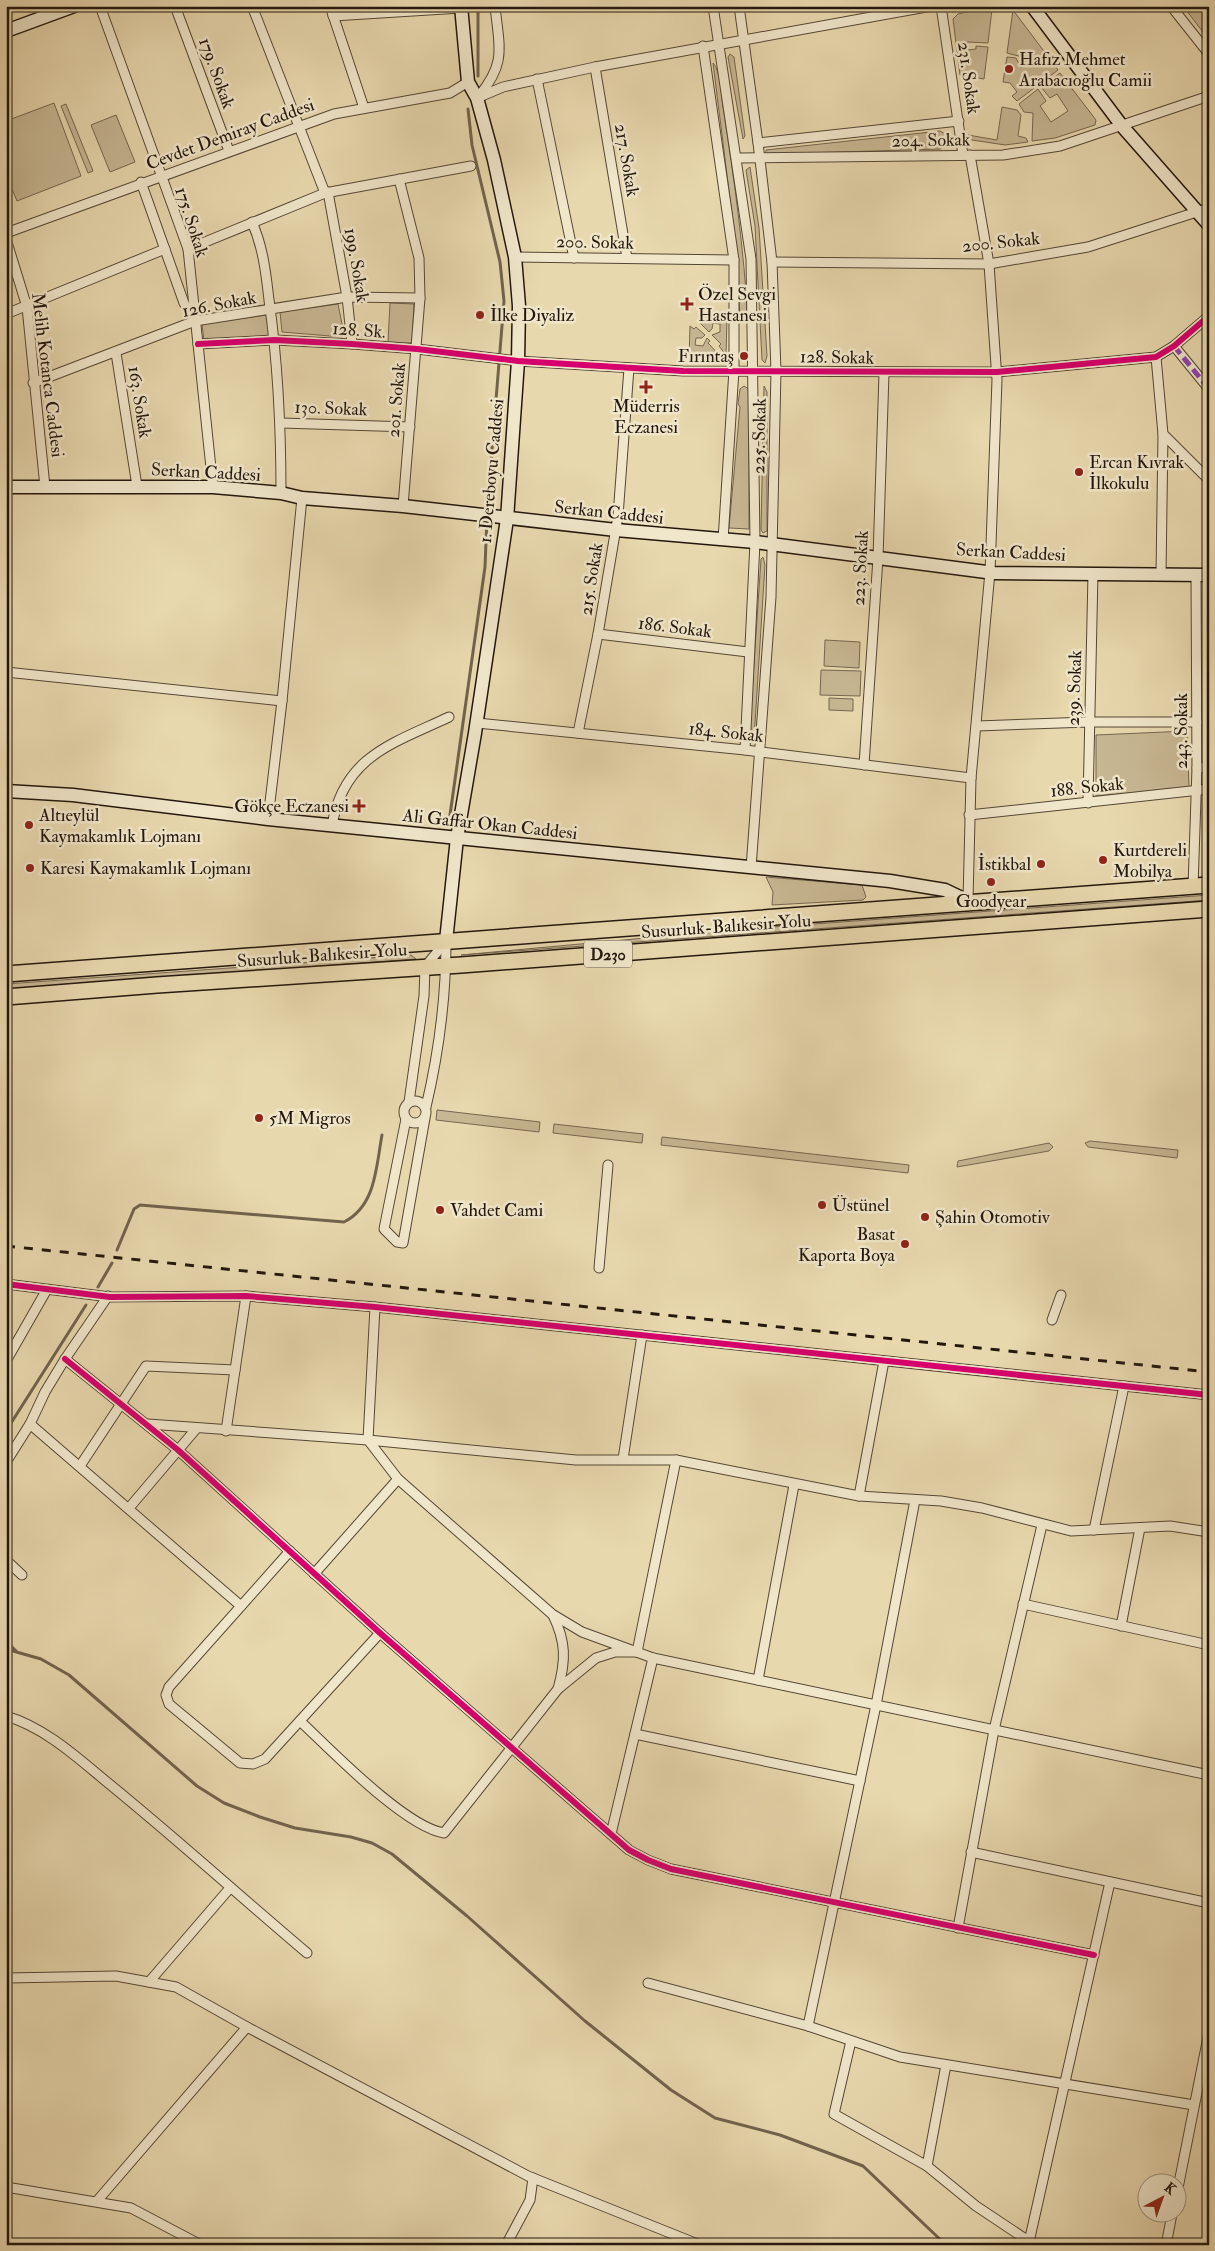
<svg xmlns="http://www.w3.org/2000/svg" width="1215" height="2251" viewBox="0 0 1215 2251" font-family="'IM FELL Double Pica',serif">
<rect width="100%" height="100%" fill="#e8d8ae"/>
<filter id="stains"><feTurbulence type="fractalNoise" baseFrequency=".004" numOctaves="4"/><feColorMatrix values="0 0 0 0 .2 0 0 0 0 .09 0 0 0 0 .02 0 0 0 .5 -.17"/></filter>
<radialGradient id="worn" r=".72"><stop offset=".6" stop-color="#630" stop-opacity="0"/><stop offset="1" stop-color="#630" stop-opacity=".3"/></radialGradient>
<g fill="#c7b793" stroke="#756750">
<polygon points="992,6 997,6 997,8 992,9 988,43 967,42 968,50 976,49 976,46 988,47 984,79 960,75 953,19 958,14"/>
<polygon points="1183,6 1209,6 1209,40"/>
<polygon points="1013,10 1058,70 1017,101 1012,96 1017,92 1010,83 1003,82 1007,57 1016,58 1021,68 1027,63 1022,57 1007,53"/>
<polygon points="730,54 734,57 745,136 743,139 728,57"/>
<path d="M713,63C721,71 721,95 723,107C734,178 744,249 748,322H740L738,262Z"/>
<polygon points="1060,73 1096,120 1095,125 1055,138 1032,141 1033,113 1024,112 1019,104 1038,89 1046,101 1040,106 1051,122 1068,111 1057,94 1050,98 1041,87"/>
<polygon points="54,103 81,176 17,201 6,174 6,121"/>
<polygon points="66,104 93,171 88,173 61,106"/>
<polygon points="1002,107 1017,110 1021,115 1018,136 1026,138 1028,142 1005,145 972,140 968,135 997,140"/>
<polygon points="116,115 135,162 110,172 91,125"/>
<polygon points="940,131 945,134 946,139 941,149 771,154 766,154 766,150"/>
<polygon points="750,167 759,228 767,356 765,363 762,360 755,226 746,170"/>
<polygon points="390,303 414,304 412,343 388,342"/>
<polygon points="338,304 344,334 342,337 282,332 280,312"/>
<polygon points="267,315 270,337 204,341 202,324"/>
<polygon points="715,315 727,318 726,355 719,346 721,344 712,335 720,332 720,324 713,323 712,329 709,332 700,323 703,321 699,316"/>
<polygon points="690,326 694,329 696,327 705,335 702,338 696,338 695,345 703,346 707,338 710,341 708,343 724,360 689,360"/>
<polygon points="744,386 749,389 749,529 729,528 740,407 738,404 740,389"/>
<polygon points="764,386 767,392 767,531 763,533 761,530"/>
<polygon points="763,557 765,565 754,739 751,743 749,739 761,559"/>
<polygon points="825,640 860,642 859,668 824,666"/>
<polygon points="821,670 861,671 860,696 820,695"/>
<polygon points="829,698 853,699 853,711 829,710"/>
<polygon points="1187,731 1189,788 1096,796 1096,735"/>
<polygon points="766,877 862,885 866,897 863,900 772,905 773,892"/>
<polygon points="1209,895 1209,900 461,955 732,930"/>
<polygon points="411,955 416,959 6,989 6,984"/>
<polygon points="437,1110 540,1122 539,1132 436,1120"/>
<polygon points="554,1124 643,1134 642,1143 553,1133"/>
<polygon points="662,1137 909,1165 908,1173 661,1145"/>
<polygon points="1090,1141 1178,1150 1177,1158 1088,1147 1085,1143"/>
<polygon points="1049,1143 1053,1147 1049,1151 957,1167 958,1161"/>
</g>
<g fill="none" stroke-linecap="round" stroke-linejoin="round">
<g stroke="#71634d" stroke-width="3">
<polyline points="478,6 478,76"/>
<polyline points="468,109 472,145 500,262 504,301 487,511"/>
<polyline points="449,822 485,567 487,517"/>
<path d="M117,1250L134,1209L140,1205L344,1222C376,1206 376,1167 382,1135"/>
<polyline points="98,1287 112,1263"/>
<polyline points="6,1431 86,1305"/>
<polyline points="6,1641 16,1651"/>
<polyline points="6,1649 41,1659 69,1675 197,1786 224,1803 260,1817 295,1828 351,1837 372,1843 392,1854 467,1916 585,2021 671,2090 715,2118 780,2135 863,2166 946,2245"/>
</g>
<defs>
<g id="minor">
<polyline points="100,6 188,249 213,487"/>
<polyline points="175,6 229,151"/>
<polyline points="252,6 325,193"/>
<polyline points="330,6 364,108"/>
<polyline points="713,6 751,259 755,542 745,750"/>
<polyline points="739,6 758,143 772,262 776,371 771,597 751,868"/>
<polyline points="941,6 963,155"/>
<polyline points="1171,6 1209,54"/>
<polyline points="333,16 461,8"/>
<polyline points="703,46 734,260 734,370 723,540"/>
<polyline points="595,67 627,258"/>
<polyline points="537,79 574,258"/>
<path d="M479,96C507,62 499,47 495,6"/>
<polyline points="477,98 503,87 595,67 932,6"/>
<polyline points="758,143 959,121"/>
<polyline points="737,158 1003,155 1060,146 1209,96"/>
<polyline points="399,179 419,258 420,298 403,506"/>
<polyline points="141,182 184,303 195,321"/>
<polyline points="328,192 347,297 352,344"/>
<path d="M252,222C263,247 266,273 269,300C278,364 281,428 281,493"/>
<polyline points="6,233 334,114 450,93 468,82"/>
<polyline points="6,239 27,307 45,487"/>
<polyline points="188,249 325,193 471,166"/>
<polyline points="515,257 734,260"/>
<polyline points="772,262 989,264 1088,247 1209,208"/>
<polyline points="6,314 165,249"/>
<polyline points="198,344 275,340 352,344 417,349 518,361 683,371 997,372 1156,357 1174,346 1209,316"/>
<polyline points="1174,346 1209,389"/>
<polyline points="116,353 137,486"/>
<polyline points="1156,357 1163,434 1209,480"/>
<polyline points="33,383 195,321 347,297 420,298"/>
<polyline points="281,423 410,427"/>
<polyline points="1161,575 1163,434"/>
<polyline points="598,634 748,652"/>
<polyline points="6,672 282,701 302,498"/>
<polyline points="477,723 745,750 971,778"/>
<polyline points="977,726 1089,722 1197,722"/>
<polyline points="578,733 598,634 618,516 629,368"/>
<polyline points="864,765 878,558 884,373"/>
<polyline points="1197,768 1209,767"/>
<polyline points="1088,803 1093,573"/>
<polyline points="969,815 1209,789"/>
<polyline points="268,819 282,701"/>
<path d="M332,826C343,756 394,743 449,717"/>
<polyline points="1193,887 1197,768 1196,575"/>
<polyline points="968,901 971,778 990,572 997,380 989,264 970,155"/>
<circle cx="415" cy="1112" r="11"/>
<polyline points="409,1102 424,996 425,967 446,941"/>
<path d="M426,1107C439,1052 446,998 446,941"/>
<polyline points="406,1119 384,1229 397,1242 403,1243 425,1118"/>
<polyline points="599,1268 608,1165"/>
<polyline points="6,1284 110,1297 246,1296 375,1307 1209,1395"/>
<polyline points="375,1307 368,1440 398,1479 552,1614 582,1632 653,1658 1209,1775"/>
<polyline points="1052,1320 1061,1295"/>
<polyline points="65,1359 178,1450 380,1633 629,1850 648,1860 671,1869 1094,1955"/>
<polyline points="6,1361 46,1291"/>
<polyline points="30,1424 241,1606"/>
<polyline points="148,1424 368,1440 576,1460 676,1460 859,1496 941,1501 982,1508 1071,1531 1170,1526 1209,1532"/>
<polyline points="226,1431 246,1296"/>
<polyline points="623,1459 642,1335"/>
<polyline points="6,1462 30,1424 45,1392 65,1359 108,1296"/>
<polyline points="80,1466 146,1366 235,1370"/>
<polyline points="859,1496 884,1361"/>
<polyline points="129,1508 196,1429"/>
<polyline points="1094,1530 1124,1386"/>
<polyline points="290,1551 169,1687 166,1695 169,1704 240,1763 253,1764 265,1759 380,1633"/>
<polyline points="6,1560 22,1575"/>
<polyline points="314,1574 398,1479"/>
<polyline points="1023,1604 1209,1645"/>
<path d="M553,1615C566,1642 566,1660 558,1689"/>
<polyline points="1121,1626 1140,1528"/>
<polyline points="758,1680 794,1485"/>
<path d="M6,1716C47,1728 81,1761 113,1787C179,1841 242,1898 307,1953"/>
<path d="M300,1721C331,1750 405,1827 444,1833L558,1689L596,1658L615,1652H637L676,1460"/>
<polyline points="635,1734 860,1781"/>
<polyline points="611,1834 653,1658"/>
<polyline points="971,1852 1209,1903"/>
<polyline points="958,1928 994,1730 1042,1525"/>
<polyline points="6,1978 116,1976 176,1987 247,2027 528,2176 700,2245"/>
<polyline points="149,1982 230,1888"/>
<polyline points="648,1983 808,2026 900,2057 1194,2105"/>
<polyline points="808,2026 876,1705 915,1500"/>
<polyline points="851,2041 834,2114 927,2166"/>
<polyline points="946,2065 927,2166 976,2206 1033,2244"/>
<polyline points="6,2187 131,2208 201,2245"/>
<polyline points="1178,2188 1209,2032"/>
<polyline points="97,2201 247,2027"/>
<polyline points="1029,2242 1110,1882"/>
<polyline points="506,2245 530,2200 533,2178"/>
<polyline points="1166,2245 1172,2214"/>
</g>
<g id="secondary">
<polyline points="1032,6 1122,126 1209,225"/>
<polyline points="6,31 74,6"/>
<polyline points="6,487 213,487 281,493 302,498 403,506 616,530 755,542 994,573 1209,575"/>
<polyline points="6,791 73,795 268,819 890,881 945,890 968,901"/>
<polyline points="446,941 457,838 475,733 507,519 518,361 519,306 515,257 494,160 477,98 468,82 461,6"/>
</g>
<g id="trunk">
<polyline points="6,974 1209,885"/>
<polyline points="6,997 157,985 461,965 1209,909"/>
</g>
</defs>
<use href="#minor" stroke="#544735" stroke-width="11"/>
<use href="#secondary" stroke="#23170d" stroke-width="15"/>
<use href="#trunk" stroke="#23170d" stroke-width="18"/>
<use href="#minor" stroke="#f0e6ca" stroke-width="9"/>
<use href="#secondary" stroke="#f0e6ca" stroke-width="12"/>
<use href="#trunk" stroke="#e8d8ae" stroke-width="15"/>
<polyline stroke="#23170d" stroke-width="3" stroke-dasharray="9 9" stroke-linecap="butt" points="6,1246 1209,1372"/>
<polyline stroke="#8e44ad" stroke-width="5" stroke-dasharray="10 5" stroke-linecap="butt" points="1174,346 1209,389"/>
<defs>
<g id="cycleway">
<polyline points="198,344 275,340 352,344 417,349 518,361 683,371 997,372 1156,357 1174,346 1209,316"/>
<polyline points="6,1284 110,1297 246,1296 375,1307 1209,1395"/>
<polyline points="65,1359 178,1450 380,1633 629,1850 648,1860 671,1869 1094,1955"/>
</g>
</defs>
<use href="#cycleway" stroke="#f0e6ca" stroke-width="9"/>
<use href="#cycleway" stroke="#d6006c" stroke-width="6"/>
</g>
<g fill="#8f2418" stroke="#f0e6ca" stroke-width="2">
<circle cx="1009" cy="69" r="5"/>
<path d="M684.5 296.5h5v5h5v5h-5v5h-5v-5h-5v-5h5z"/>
<circle cx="480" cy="315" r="5"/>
<circle cx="744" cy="356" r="5"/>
<path d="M643.5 379.5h5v5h5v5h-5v5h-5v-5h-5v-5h5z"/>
<circle cx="1079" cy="472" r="5"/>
<path d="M356.5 798.5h5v5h5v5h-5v5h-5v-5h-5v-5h5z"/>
<circle cx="29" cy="825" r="5"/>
<circle cx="1103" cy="860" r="5"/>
<circle cx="1041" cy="864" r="5"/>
<circle cx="30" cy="868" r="5"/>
<circle cx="991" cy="882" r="5"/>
<circle cx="259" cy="1118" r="5"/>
<circle cx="822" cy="1205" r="5"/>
<circle cx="440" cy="1210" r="5"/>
<circle cx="925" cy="1217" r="5"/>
<circle cx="905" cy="1244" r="5"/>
</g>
<g text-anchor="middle" stroke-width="5" stroke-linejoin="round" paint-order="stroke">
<rect fill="#f0e6ca" stroke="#605546" stroke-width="1" x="584" y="940.5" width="48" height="27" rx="4"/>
<g font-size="16" font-weight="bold" fill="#23170d">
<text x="608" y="960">D230</text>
</g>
<g font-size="18" fill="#23170d" stroke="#f0e6ca" text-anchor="start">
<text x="1019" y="65">Hafız Mehmet<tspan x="1019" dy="21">Arabacıoğlu Camii</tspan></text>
<text x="698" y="300">Özel Sevgi<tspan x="698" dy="21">Hastanesi</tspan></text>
<text x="490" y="321">İlke Diyaliz</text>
<text x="734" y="362" text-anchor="end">Fırıntaş</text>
<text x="646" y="412" text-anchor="middle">Müderris<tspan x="646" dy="21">Eczanesi</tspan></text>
<text x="1089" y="468">Ercan Kıvrak<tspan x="1089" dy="21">İlkokulu</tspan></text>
<text x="349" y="812" text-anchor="end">Gökçe Eczanesi</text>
<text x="39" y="821">Altıeylül<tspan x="39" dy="21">Kaymakamlık Lojmanı</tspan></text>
<text x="1113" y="856">Kurtdereli<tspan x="1113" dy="21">Mobilya</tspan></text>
<text x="1031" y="870" text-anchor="end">İstikbal</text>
<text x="40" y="874">Karesi Kaymakamlık Lojmanı</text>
<text x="991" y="907" text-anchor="middle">Goodyear</text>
<text x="269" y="1124">5M Migros</text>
<text x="832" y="1211">Üstünel</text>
<text x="450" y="1216">Vahdet Cami</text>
<text x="935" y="1223">Şahin Otomotiv</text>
<text x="895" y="1240" text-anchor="end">Basat<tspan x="895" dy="21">Kaporta Boya</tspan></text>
</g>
<g font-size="18" fill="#23170d" stroke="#f0e6ca">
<text transform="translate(217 73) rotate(70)" y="6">179. Sokak</text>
<text transform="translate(969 78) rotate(82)" y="6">231. Sokak</text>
<text transform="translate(230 134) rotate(-20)" y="6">Cevdet Demiray Caddesi</text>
<text transform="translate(931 140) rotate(-1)" y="6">204. Sokak</text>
<text transform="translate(627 160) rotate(80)" y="6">217. Sokak</text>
<text transform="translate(192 222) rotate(72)" y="6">175. Sokak</text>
<text transform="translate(595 242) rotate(1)" y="6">200. Sokak</text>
<text transform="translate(1001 242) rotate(-6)" y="6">200. Sokak</text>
<text transform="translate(357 265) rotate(80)" y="6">199. Sokak</text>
<text transform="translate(219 304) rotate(-11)" y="6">126. Sokak</text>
<text transform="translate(359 330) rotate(4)" y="6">128. Sk.</text>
<text transform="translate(837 357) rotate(1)" y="6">128. Sokak</text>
<text transform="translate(48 375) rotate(83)" y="6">Melih Kotanca Caddesi</text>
<text transform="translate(396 400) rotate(-85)" y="6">201. Sokak</text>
<text transform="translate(140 402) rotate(81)" y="6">163. Sokak</text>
<text transform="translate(331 408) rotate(2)" y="6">130. Sokak</text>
<text transform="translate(759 436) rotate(-89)" y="6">225. Sokak</text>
<text transform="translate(491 471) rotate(-85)" y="6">1. Dereboyu Caddesi</text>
<text transform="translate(206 472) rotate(3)" y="6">Serkan Caddesi</text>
<text transform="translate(609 512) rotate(6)" y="6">Serkan Caddesi</text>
<text transform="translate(1011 552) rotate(3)" y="6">Serkan Caddesi</text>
<text transform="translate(860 568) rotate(-87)" y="6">223. Sokak</text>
<text transform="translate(591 579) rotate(-81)" y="6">215. Sokak</text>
<text transform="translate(675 627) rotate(7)" y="6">186. Sokak</text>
<text transform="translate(1074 688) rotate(-88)" y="6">239. Sokak</text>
<text transform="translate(1181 731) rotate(-90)" y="6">243. Sokak</text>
<text transform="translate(726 732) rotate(6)" y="6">184. Sokak</text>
<text transform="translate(1087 787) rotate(-6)" y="6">188. Sokak</text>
<text transform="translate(490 824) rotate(6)" y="6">Ali Gaffar Okan Caddesi</text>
<text transform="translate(726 926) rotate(-4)" y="6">Susurluk-Balıkesir Yolu</text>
<text transform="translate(322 955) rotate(-4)" y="6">Susurluk-Balıkesir Yolu</text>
</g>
</g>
<rect width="1215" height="2251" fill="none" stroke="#e8d8ae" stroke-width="25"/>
<rect x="8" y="8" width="1200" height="2236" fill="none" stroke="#23170d" stroke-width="2.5"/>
<rect x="12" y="12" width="1190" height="2226" fill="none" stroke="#23170d"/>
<g transform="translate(1162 2198) rotate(41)"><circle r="24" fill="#f0e6ca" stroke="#9e937e"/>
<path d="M0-4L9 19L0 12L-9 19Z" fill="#8f2418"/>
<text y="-8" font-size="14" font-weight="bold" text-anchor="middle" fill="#23170d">K</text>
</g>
<rect width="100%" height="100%" filter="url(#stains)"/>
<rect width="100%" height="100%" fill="url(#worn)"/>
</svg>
